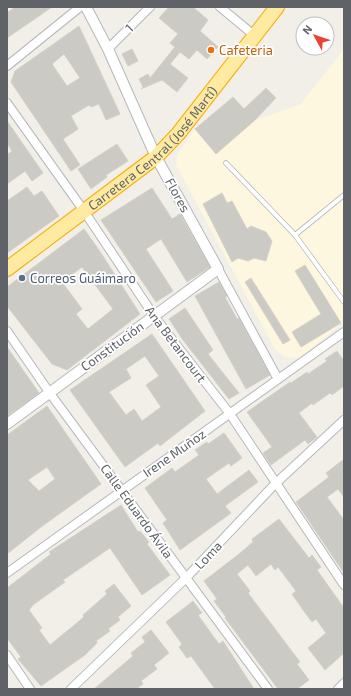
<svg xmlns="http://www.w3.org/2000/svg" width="351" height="696" viewBox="0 0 351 696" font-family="'Exo 2',sans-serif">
<rect width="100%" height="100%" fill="#f1efe8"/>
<polygon fill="#fef7e0" points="344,49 344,322 299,358 285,357 275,349 176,165 177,155 195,129 233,97 254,121 301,104"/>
<g fill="#cccac5" stroke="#d6d1c6" fill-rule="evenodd">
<polygon points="15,7 52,7 7,38 7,13"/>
<polygon points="169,7 193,7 208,20 200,31 218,47 207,59 197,50 189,59 180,52 170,64 188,78 177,92 162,80 141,89 143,87 139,79 148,74 150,78 175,47 170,43 178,34 159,18"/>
<path d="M79,26L120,114L106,120L99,104L91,107L89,105L71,116L78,129L63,139L80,165L71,171L11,82L15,71ZM64,54L80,78L67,86L52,64Z"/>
<polygon points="132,49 138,61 128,66 122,54"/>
<polygon points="266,88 276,98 254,121 216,154 195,129 233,97 244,109"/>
<polygon points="7,121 43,173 32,181 25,171 7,184 7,155 12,151 7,143"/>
<polygon points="117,144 128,161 106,175 107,177 91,189 78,169"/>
<polygon points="27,187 34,196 42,191 59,216 7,253 7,201"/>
<polygon points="152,188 172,219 180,214 210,267 187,282 161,239 146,249 173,291 156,302 101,220"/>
<polygon points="222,193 227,203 232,201 247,229 251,226 266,232 272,241 266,261 254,258 248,261 238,258 232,262 203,204"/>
<path d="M84,229L101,253L140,314L67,370L52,364L7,306V287ZM82,267L113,309L88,329L76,314L82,309L62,282Z"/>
<polygon points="305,265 341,323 301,347 292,332 321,314 295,271"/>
<polygon points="251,278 290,340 283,344 245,282"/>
<polygon points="219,282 227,296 225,297 237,319 239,318 270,375 246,389 195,296"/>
<polygon points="185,308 213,350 208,354 239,393 229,399 183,340 169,319"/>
<path d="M152,334L205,411L160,446L158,443L125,467L70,390ZM145,356L159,376L146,385L161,407L142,421L134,409L126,415L109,392L131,378L126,369Z"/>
<polygon points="7,347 39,393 7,416"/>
<polygon points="337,351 344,361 344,386 332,395 330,393 313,405 312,403 299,413 317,437 308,444 305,440 271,465 263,453 272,447 247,412 290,382 291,383 307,372 308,374 327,361 325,359"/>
<path d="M47,406L101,484L41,527L7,554V435ZM47,467L55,479L39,491L28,480Z"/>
<polygon points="224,433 242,458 231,466 229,463 206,479 217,494 249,470 258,482 225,506 231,513 180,550 163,523 167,520 145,488 172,468 175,472 199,455 195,450 207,442 208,444"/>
<polygon points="344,459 344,497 338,489 327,497 344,520 344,573 296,502 329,477 326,473"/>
<polygon points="121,505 138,532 140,531 149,542 147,544 170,575 142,595 110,548 63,580 65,582 33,605 29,610 42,628 39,630 50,645 84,617 83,615 107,594 105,591 114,584 131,606 118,617 120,620 108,629 110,631 96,641 97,643 85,655 41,686 18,659 21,657 7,638 7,588 51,554 49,552"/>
<polygon points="279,519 309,558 312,555 321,567 317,570 344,608 344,653 325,670 308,648 326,633 316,619 312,622 303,610 292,594 296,591 278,567 275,570 271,564 256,576 248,565 237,574 250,591 248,593 300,662 297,664 309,680 297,689 278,689 225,618 226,617 214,601 217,599 204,581 239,554 253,542 252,539"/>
<polygon points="193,601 202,613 198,615 219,644 223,641 254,689 215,689 191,656 187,658 179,647 182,644 166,622"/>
<polygon points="151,630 169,653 154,665 157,669 141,681 143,684 136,689 94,689 133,656 131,653 145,642 142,637"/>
</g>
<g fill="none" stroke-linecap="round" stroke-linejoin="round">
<defs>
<g id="service">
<polyline points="226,163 295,235 344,302"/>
<polyline points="295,235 344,195"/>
</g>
<g id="minor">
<polyline points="220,7 255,36"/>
<polyline points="108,49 150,7"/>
<polyline points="7,66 80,7"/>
<polyline points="7,103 84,211 154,316 230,414 344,585"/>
<polyline points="218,269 278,379"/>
<polyline points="7,331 49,392 268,689"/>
<polyline points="7,573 344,332"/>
<polyline points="7,655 30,689"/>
<polyline points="71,689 186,578 275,484 344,420"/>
<polyline points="338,689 344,683"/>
</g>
<polyline id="tertiary" points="7,424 218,269 156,157 108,49 86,7"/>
<g id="trunk">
<path id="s1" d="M7,269L156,157L178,134L277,7"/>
</g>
</defs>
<use href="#service" stroke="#b5b8bc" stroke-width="5.5"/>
<use href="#minor" stroke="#b5b8bc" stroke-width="10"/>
<use href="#tertiary" stroke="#b5b8bc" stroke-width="12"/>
<use href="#trunk" stroke="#f9ab00" stroke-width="16"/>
<use href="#service" stroke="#fff" stroke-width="4"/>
<use href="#minor" stroke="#fff" stroke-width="8"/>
<use href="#tertiary" stroke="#fff" stroke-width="10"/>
<use href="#trunk" stroke="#feeaa1" stroke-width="14"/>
</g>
<circle fill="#e8710a" stroke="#fff" stroke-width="1.5" cx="211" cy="50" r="4"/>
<circle fill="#5c6f8a" stroke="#fff" stroke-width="1.5" cx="22" cy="278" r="4"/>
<g text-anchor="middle" stroke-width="3.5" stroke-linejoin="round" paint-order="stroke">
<g font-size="13" fill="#5f6368" stroke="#fff">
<text transform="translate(129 28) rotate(-45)" y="5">1</text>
<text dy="5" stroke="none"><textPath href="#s1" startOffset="190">Carretera Central (José Martí)</textPath></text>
<text transform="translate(178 195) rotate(61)" y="5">Flores</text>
<text transform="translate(176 344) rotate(53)" y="5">Ana Betancourt</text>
<text transform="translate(112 346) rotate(-36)" y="5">Constitución</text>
<text transform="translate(174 453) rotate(-35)" y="5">Irene Muñoz</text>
<text transform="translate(137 511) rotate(54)" y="5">Calle Eduardo Ávila</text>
<text transform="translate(208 555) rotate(-47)" y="5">Loma</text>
</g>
<g font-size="13" fill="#c56008" stroke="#fff" text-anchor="start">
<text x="219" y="55">Cafeteria</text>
</g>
<g font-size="13" fill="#4e5e75" stroke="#fff" text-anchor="start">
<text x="30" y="283">Correos Guáimaro</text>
</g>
</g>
<rect width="351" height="696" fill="none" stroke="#5f6368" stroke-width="16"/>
<g transform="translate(315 36) rotate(310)"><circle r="19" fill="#ffffff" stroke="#bfc1c3"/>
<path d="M0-3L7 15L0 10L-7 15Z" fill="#ea4335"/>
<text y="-6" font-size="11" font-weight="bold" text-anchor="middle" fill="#5f6368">N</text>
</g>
</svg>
